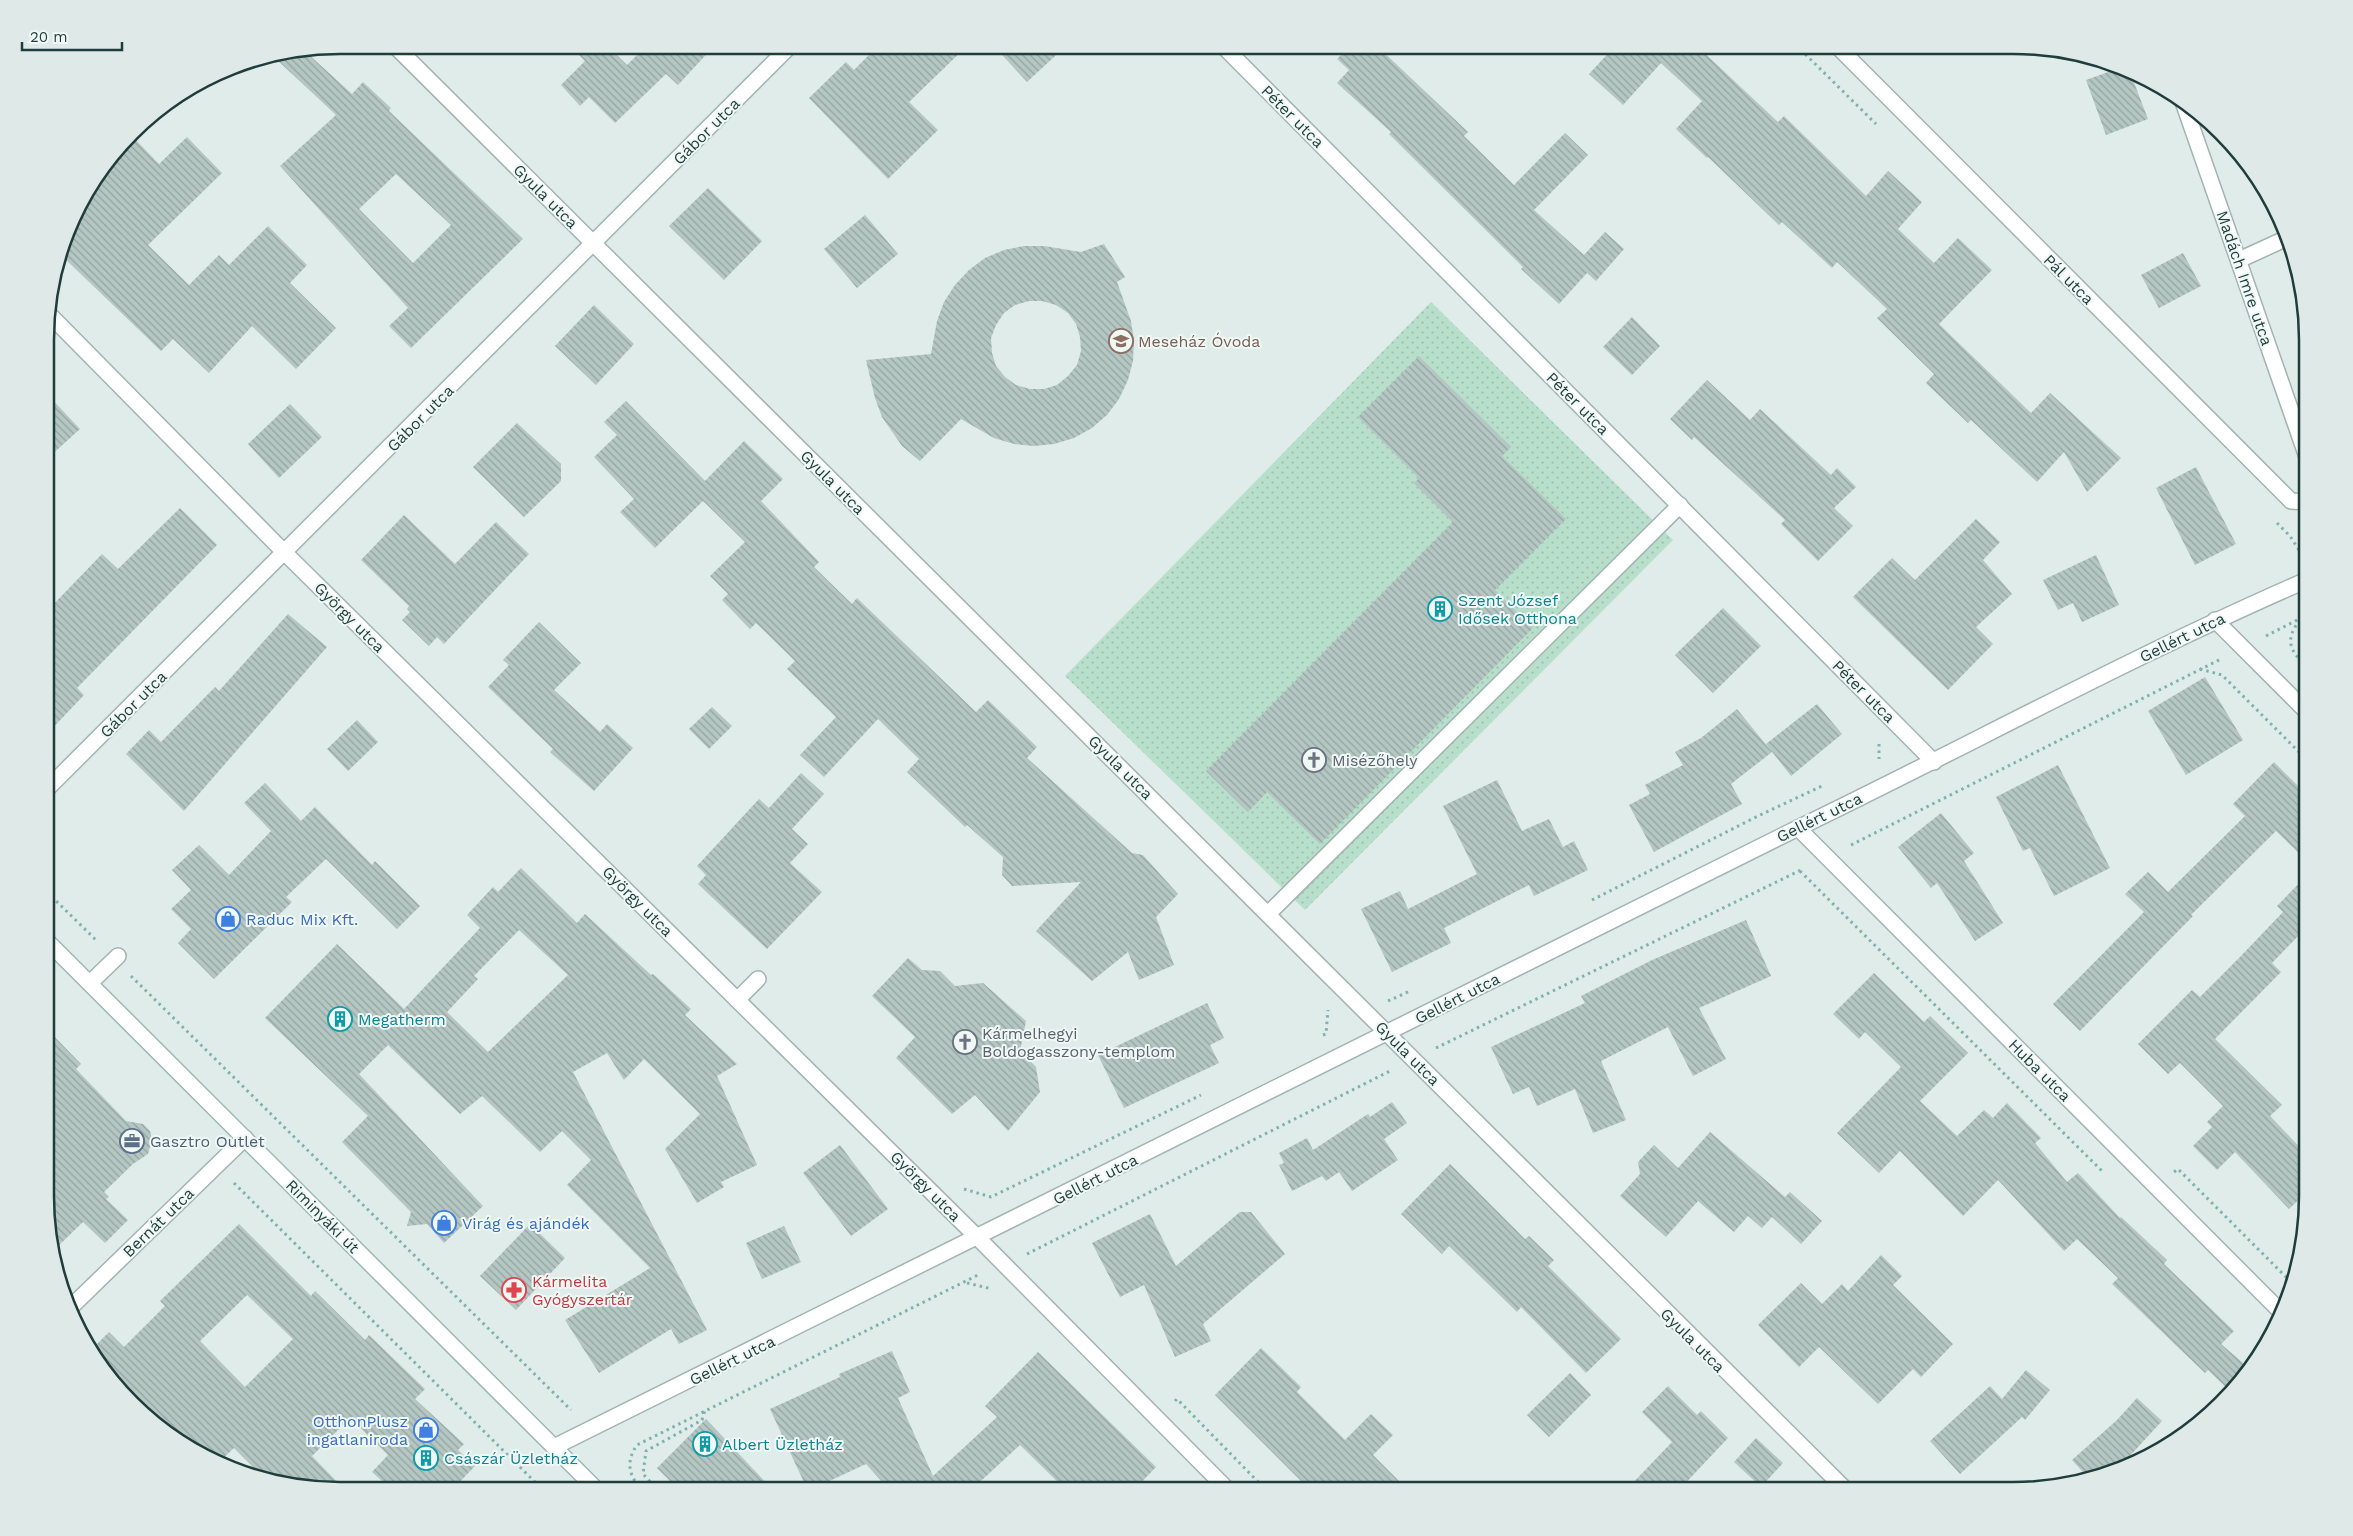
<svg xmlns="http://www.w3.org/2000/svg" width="2353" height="1536" viewBox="0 0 2353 1536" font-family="'Work Sans',sans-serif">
<defs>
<pattern id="park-dots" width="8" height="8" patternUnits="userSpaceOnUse" patternTransform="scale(1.25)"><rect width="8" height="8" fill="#b7dfcb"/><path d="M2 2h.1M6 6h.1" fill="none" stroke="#9dc0af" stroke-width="1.8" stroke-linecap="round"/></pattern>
<pattern id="building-back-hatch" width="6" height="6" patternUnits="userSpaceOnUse" patternTransform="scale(1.25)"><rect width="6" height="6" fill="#b5c7c3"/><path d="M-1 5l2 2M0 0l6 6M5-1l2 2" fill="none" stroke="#93a3a0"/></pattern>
</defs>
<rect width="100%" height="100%" fill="#e0ece9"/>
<polygon fill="url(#park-dots)" points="1431,302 1673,540 1305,910 1065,676"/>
<g fill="url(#building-back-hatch)" fill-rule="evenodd">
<polygon points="569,45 607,45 627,65 641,51 634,45 715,45 678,85 666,74 615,123 589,97 580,106 561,85 585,61"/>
<polygon points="879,45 968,45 909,102 938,130 888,179 809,98 846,62 854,70"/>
<polygon points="993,45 1067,45 1027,82"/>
<polygon points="1351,45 1376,45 1468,132 1464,136 1514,185 1565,133 1588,155 1534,210 1584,255 1605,232 1624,249 1596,281 1587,273 1559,304 1521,269 1523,267 1389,134 1391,132 1337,83 1349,70 1337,59"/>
<polygon points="1616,45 1696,45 1778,122 1784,116 1866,196 1888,171 1922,202 1898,229 1934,263 1958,238 1992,270 1939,324 2031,413 2050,393 2121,458 2087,492 2064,452 2037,482 1971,420 1968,423 1926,383 1934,374 1877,318 1887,309 1837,262 1832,268 1782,222 1779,225 1708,157 1707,158 1676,129 1702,101 1661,63 1623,105 1589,74"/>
<path d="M306,52L352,94L363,82L391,108L389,111L523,239L411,348L389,326L408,308L280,166L336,115L275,58ZM396,174L451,225L413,263L359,209Z"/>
<polygon points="2122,67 2130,72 2148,119 2106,135 2086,80"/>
<polygon points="132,136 159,164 187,137 222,173 148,245 189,285 219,255 229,265 268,226 307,265 290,283 336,328 296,369 252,326 209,373 173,339 161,351 61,255 76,209"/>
<polygon points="708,188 762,241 724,280 669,226"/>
<polygon points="865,215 898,254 857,288 824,249"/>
<path d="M1104,244L1125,277L1117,282L1131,321L1134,341L1133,361L1128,380L1119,399L1107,415L1092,428L1074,438L1054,444L1034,446L1014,444L994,438L961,419L920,461L902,446L882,417L875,398L866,360L931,354L937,321L944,302L955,285L969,270L985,258L1004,250L1024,246H1044L1081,252ZM1029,301H1042L1056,305L1068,313L1076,324L1080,337L1081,351L1077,365L1068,376L1057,385L1044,389H1030L1016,385L1005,377L996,366L992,353L991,338L996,325L1004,313L1015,305Z"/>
<polygon points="2183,253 2201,286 2159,308 2141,275"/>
<polygon points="594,305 634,344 596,385 555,346"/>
<polygon points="1632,317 1660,346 1632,375 1603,347"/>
<polygon points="1419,356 1511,447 1502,456 1566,519 1495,590 1533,628 1320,844 1267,792 1248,812 1206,771 1453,522 1414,483 1419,478 1358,417"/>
<polygon points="1707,380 1750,420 1760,409 1831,475 1837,468 1856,487 1834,508 1853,526 1818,561 1781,524 1785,520 1694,437 1692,440 1670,419"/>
<polygon points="47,394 80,429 47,459"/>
<polygon points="626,401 705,481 744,441 783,479 761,501 819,562 814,567 852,604 857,598 976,712 988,700 1037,747 1027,758 1132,853 1143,855 1178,894 1156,917 1174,965 1139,980 1128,952 1092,981 1036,931 1081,882 1012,886 1002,875 1003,857 967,825 965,827 907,772 919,759 878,719 824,777 800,755 836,717 787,669 795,661 756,623 750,629 722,600 728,594 710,576 745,542 703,501 655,548 620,512 634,499 594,457 617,435 604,422"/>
<polygon points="290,404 322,437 279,478 248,444"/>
<polygon points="517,423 561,464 561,481 524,517 473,467"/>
<polygon points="2196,467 2236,544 2195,565 2156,488"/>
<polygon points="180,508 217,545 77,688 84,695 47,734 47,611 102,554 118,569"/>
<polygon points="404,515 455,564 496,522 529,554 444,644 437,637 429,646 402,620 410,612 407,609 409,606 361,560"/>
<polygon points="1976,519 2000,542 1983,560 2012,594 1976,627 1993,644 1948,690 1853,597 1892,558 1915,580"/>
<polygon points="2096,555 2119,605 2082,622 2073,603 2058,610 2043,580"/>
<polygon points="1723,608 1761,646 1713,693 1675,655"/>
<polygon points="288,614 327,647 184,811 126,754 149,730 161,742 215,687 219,691"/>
<polygon points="539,622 581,663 554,690 600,732 607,724 633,748 594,791 550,752 553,749 488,687 509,665 503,660"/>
<polygon points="2205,677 2243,740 2186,775 2148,711"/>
<polygon points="1817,704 1842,734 1791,776 1766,744"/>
<polygon points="712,707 732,726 709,749 689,729"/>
<polygon points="1737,709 1772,752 1731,784 1742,804 1654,852 1629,805 1650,794 1645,785 1683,765 1675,752 1701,738"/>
<polygon points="357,720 378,742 348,771 327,749"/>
<polygon points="2274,762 2307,795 2307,861 2276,831 2191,915 2193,916 2080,1031 2053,1004 2144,912 2125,894 2148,872 2168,892 2245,816 2233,804"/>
<polygon points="2058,765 2110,868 2054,896 2030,848 2023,851 1996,797"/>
<polygon points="801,773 824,794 792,829 808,844 790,863 822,892 767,949 698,884 706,875 697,866 759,799 769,808"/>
<polygon points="1497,780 1522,831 1549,819 1563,847 1574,841 1588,870 1534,896 1529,885 1444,928 1451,943 1392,972 1361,909 1400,891 1408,909 1477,874 1443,806"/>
<polygon points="265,783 301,821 315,807 372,865 375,861 420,906 397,929 326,859 286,897 292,902 214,979 178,943 191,929 171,909 191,890 172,870 199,845 229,875 271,831 244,803"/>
<polygon points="1941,813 1974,853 1964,861 2003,923 1975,941 1937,883 1931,888 1898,847"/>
<path d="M521,868L577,923L585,914L651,975L653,974L691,1009L685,1015L737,1064L717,1076L757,1165L721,1182L724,1187L697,1203L665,1149L700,1114L644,1059L624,1080L607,1053L573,1072L707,1330L679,1344L671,1329L599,1373L565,1320L650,1268L567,1185L591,1160L562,1131L540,1152L482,1096L460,1114L388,1045L359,1074L483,1206L444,1243L427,1224L407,1226L411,1212L342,1142L368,1116L265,1018L337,944L404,1009L480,928L467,915L493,887L498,892ZM519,930L568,975L488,1052L447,1012L478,979L474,976Z"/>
<polygon points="2307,875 2307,935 2303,931 2272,963 2281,972 2215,1039 2282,1105 2270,1116 2307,1155 2307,1192 2289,1209 2235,1152 2217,1170 2193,1146 2212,1127 2207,1122 2223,1106 2180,1063 2168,1074 2138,1044 2192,990 2200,997 2239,958 2283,912 2277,906"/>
<polygon points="1746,920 1771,976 1699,1008 1726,1059 1693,1076 1668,1027 1601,1061 1626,1120 1593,1133 1575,1089 1537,1106 1529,1087 1513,1094 1491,1047 1585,1003 1581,996 1652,960"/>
<polygon points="908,958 922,970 940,971 955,986 983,983 1026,1021 1020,1051 1036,1067 1040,1092 1008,1131 975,1095 952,1114 896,1058 915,1037 872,996"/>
<polygon points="1874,973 1924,1022 1930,1016 1968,1053 1920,1101 1957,1136 1984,1110 1993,1118 2007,1103 2041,1138 2035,1143 2067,1182 2078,1173 2120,1218 2121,1217 2167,1260 2164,1264 2234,1331 2221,1344 2250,1369 2231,1392 2208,1370 2205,1373 2112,1284 2118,1278 2077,1239 2064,1251 1998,1180 1963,1216 1900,1151 1879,1173 1837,1133 1901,1067 1865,1032 1859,1039 1833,1014"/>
<polygon points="1207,1003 1224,1038 1210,1045 1219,1063 1124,1108 1098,1055"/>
<polygon points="47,1029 81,1064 76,1069 126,1121 143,1124 150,1131 152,1139 148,1154 133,1164 104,1192 109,1197 106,1199 128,1220 105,1243 83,1222 53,1251 47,1235"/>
<polygon points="1392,1102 1407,1123 1384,1139 1398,1160 1352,1191 1339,1172 1326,1181 1322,1176 1292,1191 1279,1165 1284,1163 1279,1153 1307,1138 1313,1150 1368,1114 1370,1117"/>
<polygon points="1710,1132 1785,1197 1790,1192 1822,1221 1801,1244 1772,1217 1762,1228 1748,1216 1734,1232 1698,1201 1666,1237 1620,1196 1640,1174 1638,1162 1654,1145 1678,1168"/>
<polygon points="840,1145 888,1209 851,1236 803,1173"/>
<polygon points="1450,1164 1525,1239 1529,1236 1554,1260 1548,1266 1621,1339 1586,1373 1521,1307 1517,1312 1449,1246 1442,1254 1401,1214"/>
<polygon points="1240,1212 1251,1212 1285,1254 1203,1324 1211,1341 1175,1357 1144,1285 1120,1297 1092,1243 1150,1214 1176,1266"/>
<path d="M239,1224L311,1296L315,1291L365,1340L369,1335L425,1389L415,1399L464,1444L458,1450L475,1466L451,1491H393L372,1472L388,1455L350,1418L312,1456L346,1491H339L265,1479L234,1448L219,1462L176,1441L131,1405L90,1351L109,1332L124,1347L165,1306L160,1301ZM247,1295L293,1339L245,1387L200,1341Z"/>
<polygon points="530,1224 565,1258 516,1310 480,1276"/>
<polygon points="784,1226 801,1262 762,1279 746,1243"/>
<polygon points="1881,1255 1902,1276 1893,1285 1953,1344 1921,1377 1913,1369 1878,1404 1819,1347 1799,1367 1758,1325 1801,1283 1822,1304 1842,1284 1848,1291"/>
<polygon points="1261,1348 1301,1387 1297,1392 1345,1440 1371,1414 1393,1435 1373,1455 1409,1491 1311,1491 1215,1395"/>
<polygon points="892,1351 910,1392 898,1398 933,1476 997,1417 985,1406 1038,1352 1156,1467 1133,1491 1067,1491 1020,1445 970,1491 890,1491 866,1464 808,1491 770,1409 840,1377 839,1374"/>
<polygon points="2026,1370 2050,1390 2025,1420 2022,1417 1960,1474 1930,1441 1990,1386 2002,1399"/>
<polygon points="1570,1373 1591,1395 1549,1437 1527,1415"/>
<polygon points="1668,1386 1697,1415 1701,1411 1728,1438 1678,1491 1625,1491 1672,1442 1642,1412"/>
<polygon points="2137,1398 2162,1421 2127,1459 2111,1472 2091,1481 2072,1460 2117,1420"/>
<polygon points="706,1419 774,1491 680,1491 657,1468"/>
<polygon points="1756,1438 1783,1463 1761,1487 1734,1462"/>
</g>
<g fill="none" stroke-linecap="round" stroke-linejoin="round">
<defs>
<g id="lane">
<polyline points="1268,914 1680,505"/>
<polyline points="90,983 118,956"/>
<polyline points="737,1000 758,979"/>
</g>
<g id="street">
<polyline points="394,45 1846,1490"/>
<polyline points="1222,45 1934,762"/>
<polyline points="1836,45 2291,501 2307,502"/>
<polyline points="2182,99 2307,457"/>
<polyline points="2239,260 2287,238"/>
<polyline points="47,312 285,553 978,1238 1229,1491"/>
<polyline points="2215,620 2307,712"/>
<polyline points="47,789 791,45"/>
<polyline points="1798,828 2282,1313"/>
<polyline points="72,1306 245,1138"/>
<path d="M554,1447L1798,828C1968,746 2134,655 2307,580"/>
</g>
<polyline id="secondary" points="47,941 598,1491"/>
</defs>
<use href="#lane" stroke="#a2b4b2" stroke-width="18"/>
<use href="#street" stroke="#a2b4b2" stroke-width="18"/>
<use href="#secondary" stroke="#9db8b5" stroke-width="18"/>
<g stroke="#7eb2ae" stroke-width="3" stroke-dasharray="2.5 4" stroke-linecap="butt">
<polyline points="1796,45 1876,124"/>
<polyline points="2277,523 2290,536 2302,555"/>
<path d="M2300,620C2284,640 2290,651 2307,667"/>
<polyline points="2266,636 2307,615"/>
<polyline points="2200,669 2222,675 2307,760"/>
<polyline points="1879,744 1879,759"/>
<polyline points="1851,845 2221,659"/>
<polyline points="1800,871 2103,1172"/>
<polyline points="47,892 97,941"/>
<polyline points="1592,900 1756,817 1824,785"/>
<polyline points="131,976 571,1410"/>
<polyline points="1388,1001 1410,991"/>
<polyline points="1323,1035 1326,1034 1328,1010"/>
<polyline points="1436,1048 1803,869"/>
<polyline points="2174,1172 2178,1169 2294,1285"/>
<polyline points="234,1183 544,1491"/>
<polyline points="964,1189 991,1197 1201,1095"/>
<polyline points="1027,1254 1390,1071"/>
<polyline points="967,1283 992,1289"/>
<polyline points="1175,1401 1177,1399 1267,1491"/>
<polyline points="1870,1484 1877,1490"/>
<path d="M643,1491C629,1477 625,1462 637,1445L980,1274"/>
<polyline points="659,1491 643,1474 646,1451 702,1420 705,1410"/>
</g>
<use href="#lane" stroke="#fff" stroke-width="15"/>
<use href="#street" stroke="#fff" stroke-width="15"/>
<use href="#secondary" stroke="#fff" stroke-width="15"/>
</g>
<defs>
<symbol id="school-ring" viewBox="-11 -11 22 22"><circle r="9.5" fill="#f0f8f6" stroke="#8d6e63" stroke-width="1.5"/><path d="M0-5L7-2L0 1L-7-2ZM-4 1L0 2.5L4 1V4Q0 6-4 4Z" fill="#8d6e63"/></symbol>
<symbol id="building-ring" viewBox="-11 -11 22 22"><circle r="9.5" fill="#f0f8f6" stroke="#0f9aa8" stroke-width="1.5"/><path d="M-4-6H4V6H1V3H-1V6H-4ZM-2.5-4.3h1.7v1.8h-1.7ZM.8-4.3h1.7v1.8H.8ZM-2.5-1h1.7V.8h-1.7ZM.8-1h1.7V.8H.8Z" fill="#0f9aa8"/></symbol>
<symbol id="church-ring" viewBox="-11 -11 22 22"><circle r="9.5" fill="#f0f8f6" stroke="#6b7280" stroke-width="1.5"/><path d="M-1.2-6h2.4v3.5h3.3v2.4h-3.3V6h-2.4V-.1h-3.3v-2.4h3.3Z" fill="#6b7280"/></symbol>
<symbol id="shop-ring" viewBox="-11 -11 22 22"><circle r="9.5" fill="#f0f8f6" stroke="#3f7fe0" stroke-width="1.5"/><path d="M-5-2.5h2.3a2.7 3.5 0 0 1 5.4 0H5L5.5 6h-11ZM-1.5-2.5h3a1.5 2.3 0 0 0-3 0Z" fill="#3f7fe0"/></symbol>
<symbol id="office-ring" viewBox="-11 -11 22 22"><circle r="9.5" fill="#f0f8f6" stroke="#5c6f8a" stroke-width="1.5"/><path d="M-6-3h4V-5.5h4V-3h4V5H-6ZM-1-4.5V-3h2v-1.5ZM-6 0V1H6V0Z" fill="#5c6f8a"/></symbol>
<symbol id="pharmacy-ring" viewBox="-11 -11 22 22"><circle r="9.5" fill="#f0f8f6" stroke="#e0444e" stroke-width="1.5"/><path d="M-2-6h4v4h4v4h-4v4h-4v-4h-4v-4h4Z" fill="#e0444e"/></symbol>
</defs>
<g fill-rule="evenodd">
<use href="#school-ring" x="1107" y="327" width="28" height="28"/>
<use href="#building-ring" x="1426" y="595" width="28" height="28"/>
<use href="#church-ring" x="1300" y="746" width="28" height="28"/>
<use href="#shop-ring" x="214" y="905" width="28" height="28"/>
<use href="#building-ring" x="326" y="1005" width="28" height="28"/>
<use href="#church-ring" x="951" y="1028" width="28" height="28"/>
<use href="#office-ring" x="118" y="1127" width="28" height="28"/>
<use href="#shop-ring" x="430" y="1209" width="28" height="28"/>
<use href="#pharmacy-ring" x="500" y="1276" width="28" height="28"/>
<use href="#shop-ring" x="412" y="1416" width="28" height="28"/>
<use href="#building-ring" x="691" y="1430" width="28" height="28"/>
<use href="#building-ring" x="412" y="1444" width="28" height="28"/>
</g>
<g text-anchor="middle" stroke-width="4" stroke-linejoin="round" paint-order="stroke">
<g font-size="16" fill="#1f3d3c" stroke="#f0f8f6">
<text transform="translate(1293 116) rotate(45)" y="6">Péter utca</text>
<text transform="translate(706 131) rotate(-45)" y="6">Gábor utca</text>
<text transform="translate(546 196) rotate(45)" y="6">Gyula utca</text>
<text transform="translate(2245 278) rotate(71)" y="6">Madách Imre utca</text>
<text transform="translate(2069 279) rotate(45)" y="6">Pál utca</text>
<text transform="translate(1578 403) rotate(45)" y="6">Péter utca</text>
<text transform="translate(420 418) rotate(-45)" y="6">Gábor utca</text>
<text transform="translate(833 482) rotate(45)" y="6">Gyula utca</text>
<text transform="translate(350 617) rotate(45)" y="6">György utca</text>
<text transform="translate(2182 637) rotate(-26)" y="6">Gellért utca</text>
<text transform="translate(1864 691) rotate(45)" y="6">Péter utca</text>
<text transform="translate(133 704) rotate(-45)" y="6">Gábor utca</text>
<text transform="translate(1121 767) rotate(45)" y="6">Gyula utca</text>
<text transform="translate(1819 817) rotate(-26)" y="6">Gellért utca</text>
<text transform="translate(638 901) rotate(45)" y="6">György utca</text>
<text transform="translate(1457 998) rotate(-27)" y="6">Gellért utca</text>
<text transform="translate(1408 1053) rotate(45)" y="6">Gyula utca</text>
<text transform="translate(2040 1070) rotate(45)" y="6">Huba utca</text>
<text transform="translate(1095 1179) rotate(-27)" y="6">Gellért utca</text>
<text transform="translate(926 1186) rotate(45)" y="6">György utca</text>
<text transform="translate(323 1216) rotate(45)" y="6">Riminyáki út</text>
<text transform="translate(158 1222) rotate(-44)" y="6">Bernát utca</text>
<text transform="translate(1693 1340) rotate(45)" y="6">Gyula utca</text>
<text transform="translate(732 1360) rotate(-26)" y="6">Gellért utca</text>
</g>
<g font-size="16" fill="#785e54" stroke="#f0f8f6" text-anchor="start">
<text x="1138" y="347">Meseház Óvoda</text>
</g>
<g font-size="16" fill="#0d838f" stroke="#f0f8f6" text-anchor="start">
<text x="1458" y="606">Szent József<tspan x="1458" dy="18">Idősek Otthona</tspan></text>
<text x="358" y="1025">Megatherm</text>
<text x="722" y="1450">Albert Üzletház</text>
<text x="444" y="1464">Császár Üzletház</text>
</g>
<g font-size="16" fill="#5b616d" stroke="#f0f8f6" text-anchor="start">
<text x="1332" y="766">Misézőhely</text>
<text x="982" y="1039">Kármelhegyi<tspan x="982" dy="18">Boldogasszony-templom</tspan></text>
</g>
<g font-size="16" fill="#366cbe" stroke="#f0f8f6" text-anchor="start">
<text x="246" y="925">Raduc Mix Kft.</text>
<text x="462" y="1229">Virág és ajándék</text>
<text x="408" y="1427" text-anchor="end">OtthonPlusz<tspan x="408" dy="18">ingatlaniroda</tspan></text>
</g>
<g font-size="16" fill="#4e5e75" stroke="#f0f8f6" text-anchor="start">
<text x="150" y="1147">Gasztro Outlet</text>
</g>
<g font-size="16" fill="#be3a42" stroke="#f0f8f6" text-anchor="start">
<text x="532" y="1287">Kármelita<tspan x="532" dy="18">Gyógyszertár</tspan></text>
</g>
</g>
<path d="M0 0H2353V1536H0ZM340 54H2013A286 286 0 0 1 2299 340V1196A286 286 0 0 1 2013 1482H340A286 286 0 0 1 54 1196V340A286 286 0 0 1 340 54Z" fill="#dfe9e7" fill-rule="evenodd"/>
<path fill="none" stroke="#1f3d3c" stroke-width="2.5" d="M340 54H2013A286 286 0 0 1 2299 340V1196A286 286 0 0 1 2013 1482H340A286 286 0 0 1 54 1196V340A286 286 0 0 1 340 54Z"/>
<path d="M22 42v8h100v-8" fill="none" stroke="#1f3d3c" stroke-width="2.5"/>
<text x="30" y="42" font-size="15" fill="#1f3d3c" stroke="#f0f8f6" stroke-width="4" paint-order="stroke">20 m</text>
</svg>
